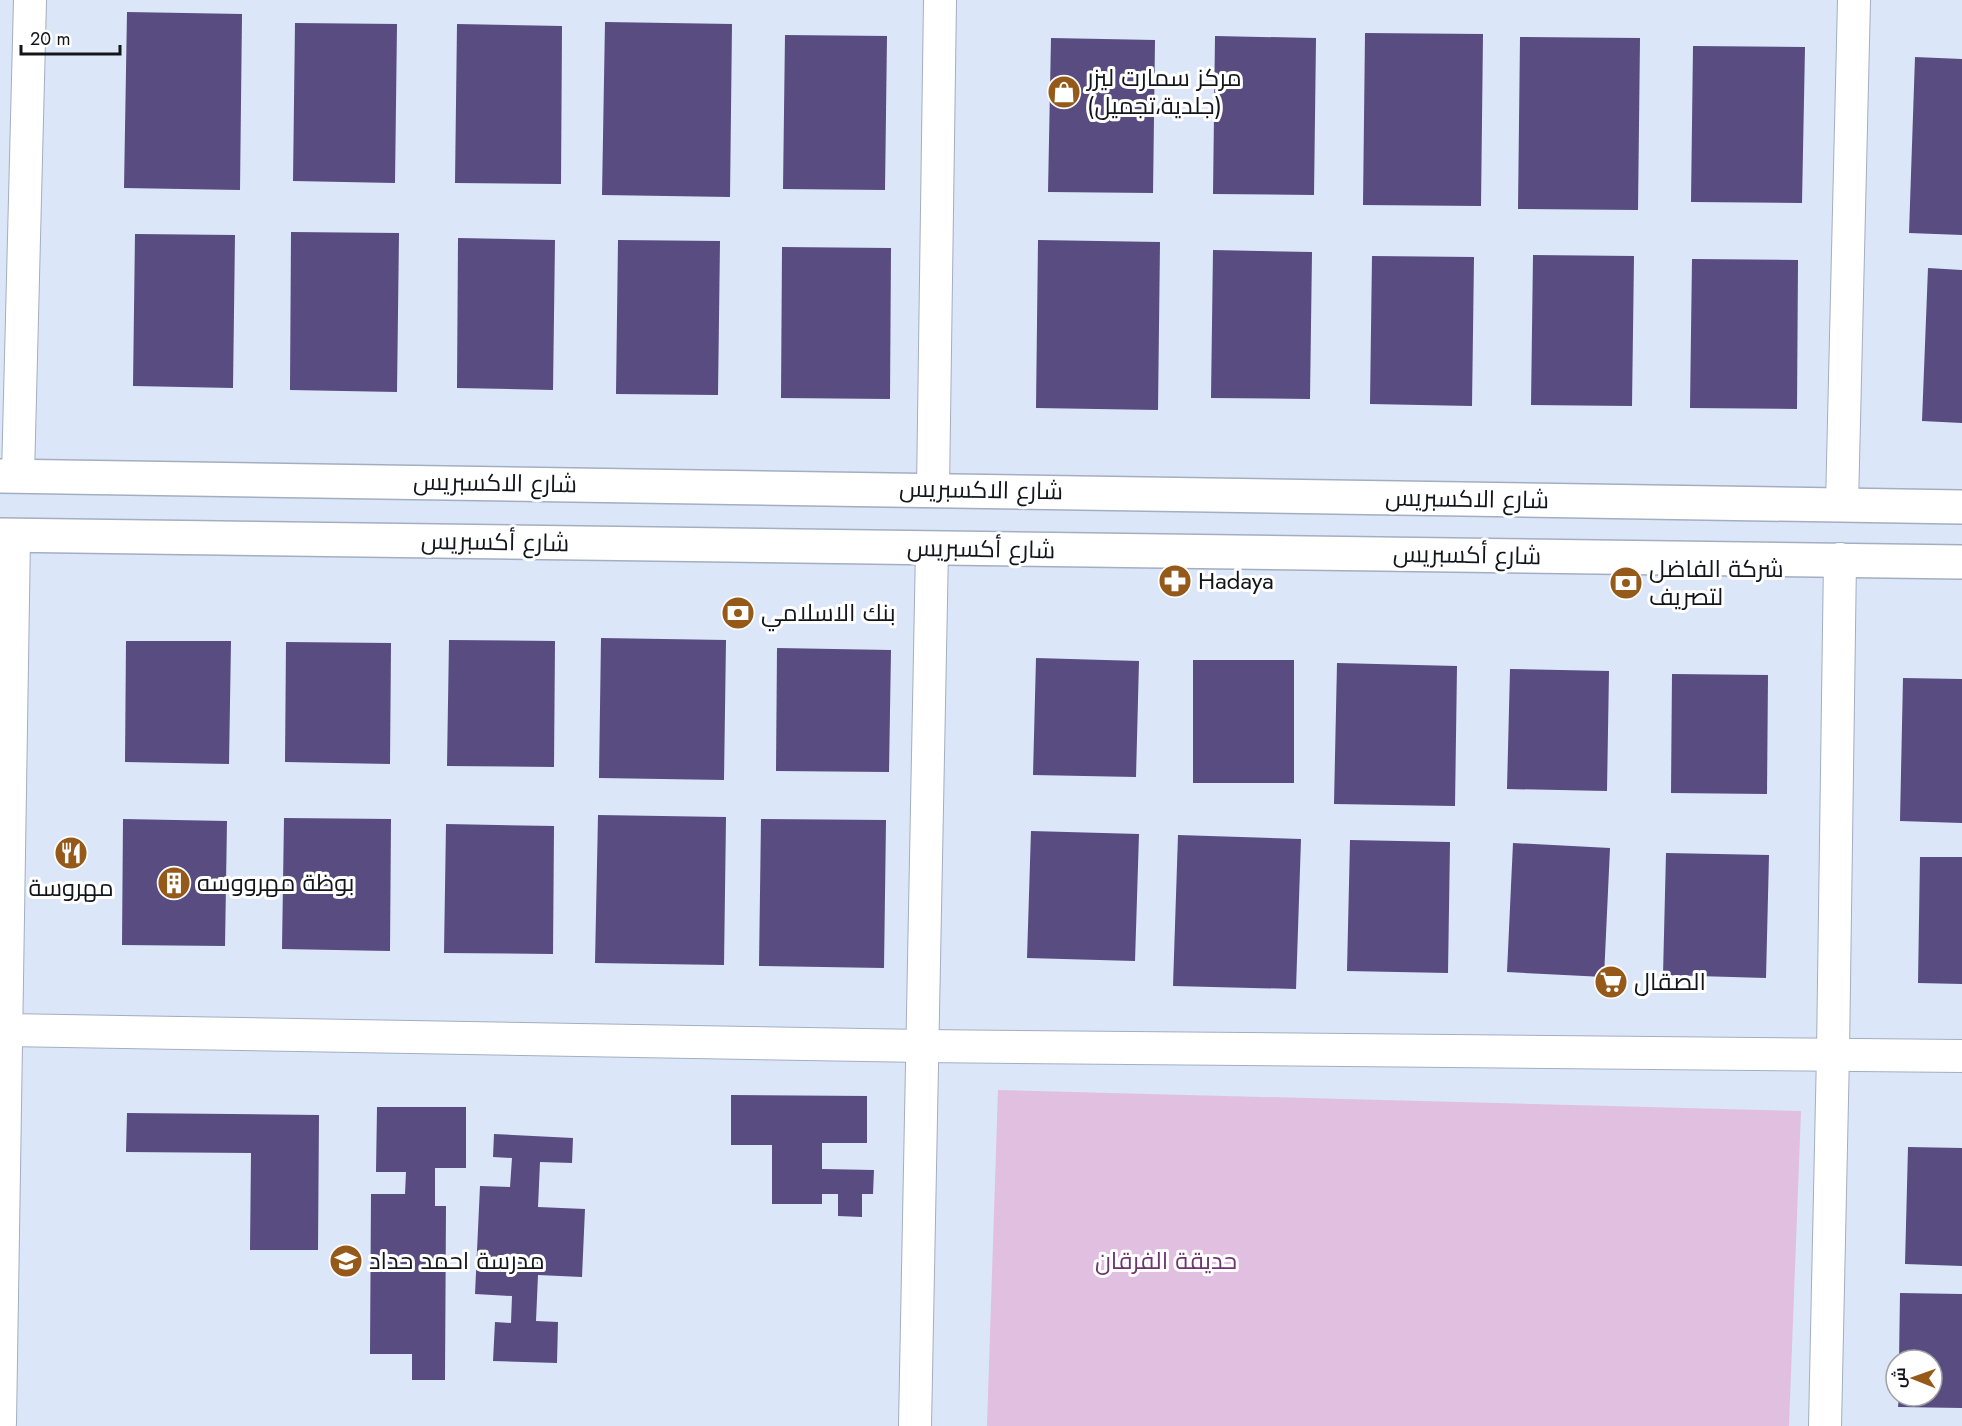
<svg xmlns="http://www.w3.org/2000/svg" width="1962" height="1426" viewBox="0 0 1962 1426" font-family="Jost,Cairo,sans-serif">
<rect width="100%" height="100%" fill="#dbe6f9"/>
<polygon fill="#e1bfe1" points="998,1090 1801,1111 1789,1426 987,1426"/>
<g fill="#594c80">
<polygon points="127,12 242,14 240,190 124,188"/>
<polygon points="605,22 732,24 730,197 602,195"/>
<polygon points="295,23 397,24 395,183 293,181"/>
<polygon points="457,24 562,26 561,184 455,183"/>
<polygon points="1365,33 1483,34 1481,206 1363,205"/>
<polygon points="785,35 887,36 885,190 783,189"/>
<polygon points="1215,36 1316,38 1314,195 1213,194"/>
<polygon points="1520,37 1640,38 1638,210 1518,209"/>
<polygon points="1051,38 1155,40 1153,193 1048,192"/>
<polygon points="1693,46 1805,47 1802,203 1691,202"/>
<polygon points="1915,57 1962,59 1962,235 1909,233"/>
<polygon points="291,232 399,233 397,392 290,390"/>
<polygon points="135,234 235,235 233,388 133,386"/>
<polygon points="458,238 555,240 553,390 457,388"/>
<polygon points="618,240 720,241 718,395 616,394"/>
<polygon points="1038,240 1160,242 1158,410 1036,408"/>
<polygon points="782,247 891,248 890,399 781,398"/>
<polygon points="1213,250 1312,252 1310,399 1211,398"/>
<polygon points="1533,255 1634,256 1632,406 1531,405"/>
<polygon points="1372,256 1474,257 1472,406 1370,404"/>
<polygon points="1692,259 1798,260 1797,409 1690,408"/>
<polygon points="1928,268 1962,270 1962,423 1922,421"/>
<polygon points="601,638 726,640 724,780 599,778"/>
<polygon points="449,640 555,641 554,767 447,766"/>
<polygon points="126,641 231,641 229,764 125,762"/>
<polygon points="286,642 391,643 390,764 285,762"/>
<polygon points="777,648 891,650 889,772 776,771"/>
<polygon points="1036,658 1139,661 1136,777 1033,775"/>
<rect x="1193" y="660" width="101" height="123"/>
<polygon points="1337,663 1457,666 1455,806 1334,804"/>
<polygon points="1510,669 1609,671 1607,791 1507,789"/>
<polygon points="1672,674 1768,675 1767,794 1671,793"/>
<polygon points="1903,678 1962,679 1962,823 1900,821"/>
<polygon points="598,815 726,817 724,965 595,963"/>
<polygon points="284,818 391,819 390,951 282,949"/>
<polygon points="123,819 227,821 225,946 122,945"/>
<polygon points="761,819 886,820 884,968 759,966"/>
<polygon points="446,824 554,826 553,954 444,953"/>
<polygon points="1031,831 1139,834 1135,961 1027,958"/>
<polygon points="1178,835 1301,839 1296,989 1173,986"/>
<polygon points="1350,840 1450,842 1448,973 1347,971"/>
<polygon points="1513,843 1610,848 1604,977 1507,972"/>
<polygon points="1666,853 1769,855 1766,978 1663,975"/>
<polygon points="1920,857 1962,857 1962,984 1918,983"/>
<polygon points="731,1095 867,1096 867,1143 822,1143 822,1169 874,1170 873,1194 862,1194 862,1217 838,1216 838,1194 822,1194 822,1204 772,1204 772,1145 731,1145"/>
<polygon points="377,1107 466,1107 466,1168 435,1168 435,1206 446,1206 445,1380 412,1380 412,1354 370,1354 371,1194 405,1194 406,1172 376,1172"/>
<polygon points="127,1113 319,1115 318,1250 250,1250 251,1153 126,1152"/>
<polygon points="494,1134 573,1138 572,1163 540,1162 538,1207 585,1209 582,1277 538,1275 536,1321 558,1322 557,1363 493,1361 495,1322 511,1323 512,1296 475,1294 480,1186 510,1187 512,1158 493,1157"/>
<polygon points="1908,1147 1962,1148 1962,1266 1905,1264"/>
<polygon points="1900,1293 1962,1294 1962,1408 1898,1407 1899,1396 1932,1396 1932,1360 1899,1360"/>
</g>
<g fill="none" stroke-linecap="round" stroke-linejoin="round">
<defs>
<g id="minor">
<polyline points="18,476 30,0"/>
<polyline points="933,489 940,0"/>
<polyline points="1842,505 1854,0"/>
<polyline points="6,1030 923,1046 1962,1056"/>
<polyline points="0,1423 14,536"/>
<polyline points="915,1426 932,549"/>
<polyline points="1825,1426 1833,1053 1840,559"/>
</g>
<g id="tertiary">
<polyline points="0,476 1962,507"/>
<polyline points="0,535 1962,562"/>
</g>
</defs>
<use href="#minor" stroke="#a4aec0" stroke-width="34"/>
<use href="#tertiary" stroke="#a4aec0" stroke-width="36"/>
<use href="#minor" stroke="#fff" stroke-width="32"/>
<use href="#tertiary" stroke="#fff" stroke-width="33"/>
</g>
<defs>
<symbol id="shop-disc" viewBox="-11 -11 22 22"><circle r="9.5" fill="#95591a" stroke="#fff"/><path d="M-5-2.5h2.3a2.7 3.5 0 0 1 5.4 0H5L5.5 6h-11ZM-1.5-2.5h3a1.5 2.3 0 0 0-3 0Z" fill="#fff"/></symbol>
<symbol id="pharmacy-disc" viewBox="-11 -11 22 22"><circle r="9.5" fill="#95591a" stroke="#fff"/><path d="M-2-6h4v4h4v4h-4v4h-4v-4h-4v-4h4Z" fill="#fff"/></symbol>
<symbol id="bank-disc" viewBox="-11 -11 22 22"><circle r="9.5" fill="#95591a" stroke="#fff"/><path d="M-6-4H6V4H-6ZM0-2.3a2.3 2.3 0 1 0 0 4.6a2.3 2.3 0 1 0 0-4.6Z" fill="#fff"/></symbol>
<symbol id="restaurant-disc" viewBox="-11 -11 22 22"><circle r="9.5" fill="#95591a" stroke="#fff"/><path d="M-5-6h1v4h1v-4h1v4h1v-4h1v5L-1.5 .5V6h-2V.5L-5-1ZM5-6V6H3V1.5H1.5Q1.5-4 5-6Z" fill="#fff"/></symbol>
<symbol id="building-disc" viewBox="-11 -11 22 22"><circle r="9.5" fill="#95591a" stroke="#fff"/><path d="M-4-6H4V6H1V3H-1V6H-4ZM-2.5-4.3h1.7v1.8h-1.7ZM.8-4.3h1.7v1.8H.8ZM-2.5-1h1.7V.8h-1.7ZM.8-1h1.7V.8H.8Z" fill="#fff"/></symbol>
<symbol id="supermarket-disc" viewBox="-11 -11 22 22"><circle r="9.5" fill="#95591a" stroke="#fff"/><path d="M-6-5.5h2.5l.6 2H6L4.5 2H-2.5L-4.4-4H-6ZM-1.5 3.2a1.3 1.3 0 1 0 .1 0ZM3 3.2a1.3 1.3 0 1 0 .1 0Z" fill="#fff"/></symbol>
<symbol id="school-disc" viewBox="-11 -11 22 22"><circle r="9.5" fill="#95591a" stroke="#fff"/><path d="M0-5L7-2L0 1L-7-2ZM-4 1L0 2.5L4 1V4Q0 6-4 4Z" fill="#fff"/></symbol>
</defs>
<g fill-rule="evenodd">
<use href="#shop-disc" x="1045" y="73" width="38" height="38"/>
<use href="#pharmacy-disc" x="1156" y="562" width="38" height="38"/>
<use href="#bank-disc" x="1607" y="564" width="38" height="38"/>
<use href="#bank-disc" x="719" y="594" width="38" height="38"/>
<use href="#restaurant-disc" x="52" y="834" width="38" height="38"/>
<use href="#building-disc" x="155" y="864" width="38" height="38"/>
<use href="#supermarket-disc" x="1592" y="963" width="38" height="38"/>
<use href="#school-disc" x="327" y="1242" width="38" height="38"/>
</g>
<g text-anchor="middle" stroke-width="6" stroke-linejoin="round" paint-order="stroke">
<g font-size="24" fill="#12161c" stroke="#fff" text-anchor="start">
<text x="1087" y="86">مركز سمارت ليزر<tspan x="1087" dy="28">(جلدية،تجميل)</tspan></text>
<text x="1649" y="577">شركة الفاضل<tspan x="1649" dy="28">لتصريف</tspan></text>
<text x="1198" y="589">Hadaya</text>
<text x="761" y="621">بنك الاسلامي</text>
<text x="197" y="891">بوظة مهرووسه</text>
<text x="71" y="896" text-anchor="middle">مهروسة</text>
<text x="1634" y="990">الصقال</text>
<text x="369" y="1269">مدرسة احمد حداد</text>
</g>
<g font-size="24" fill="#12161c" stroke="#fff">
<text transform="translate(495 483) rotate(1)" y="8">شارع الاكسبريس</text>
<text transform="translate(981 490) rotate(1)" y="8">شارع الاكسبريس</text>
<text transform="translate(1467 499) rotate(1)" y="8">شارع الاكسبريس</text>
<text transform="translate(495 542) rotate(1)" y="8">شارع أكسبريس</text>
<text transform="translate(981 549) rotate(1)" y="8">شارع أكسبريس</text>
<text transform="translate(1467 555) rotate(1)" y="8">شارع أكسبريس</text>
</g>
<g font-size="24" fill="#6d356f" stroke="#fff">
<text x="1166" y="1269">حديقة الفرقان</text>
</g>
</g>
<g transform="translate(1914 1378) rotate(271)"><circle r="28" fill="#ffffff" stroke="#a0a2a4" stroke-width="1.5"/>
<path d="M0-4.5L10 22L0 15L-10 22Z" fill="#95591a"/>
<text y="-9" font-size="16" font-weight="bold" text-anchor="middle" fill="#12161c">ش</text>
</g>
<path d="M21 45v9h99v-9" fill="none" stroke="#12161c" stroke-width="3"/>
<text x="30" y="45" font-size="18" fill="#12161c" stroke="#ffffff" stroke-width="4.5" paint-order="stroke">20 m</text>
</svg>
